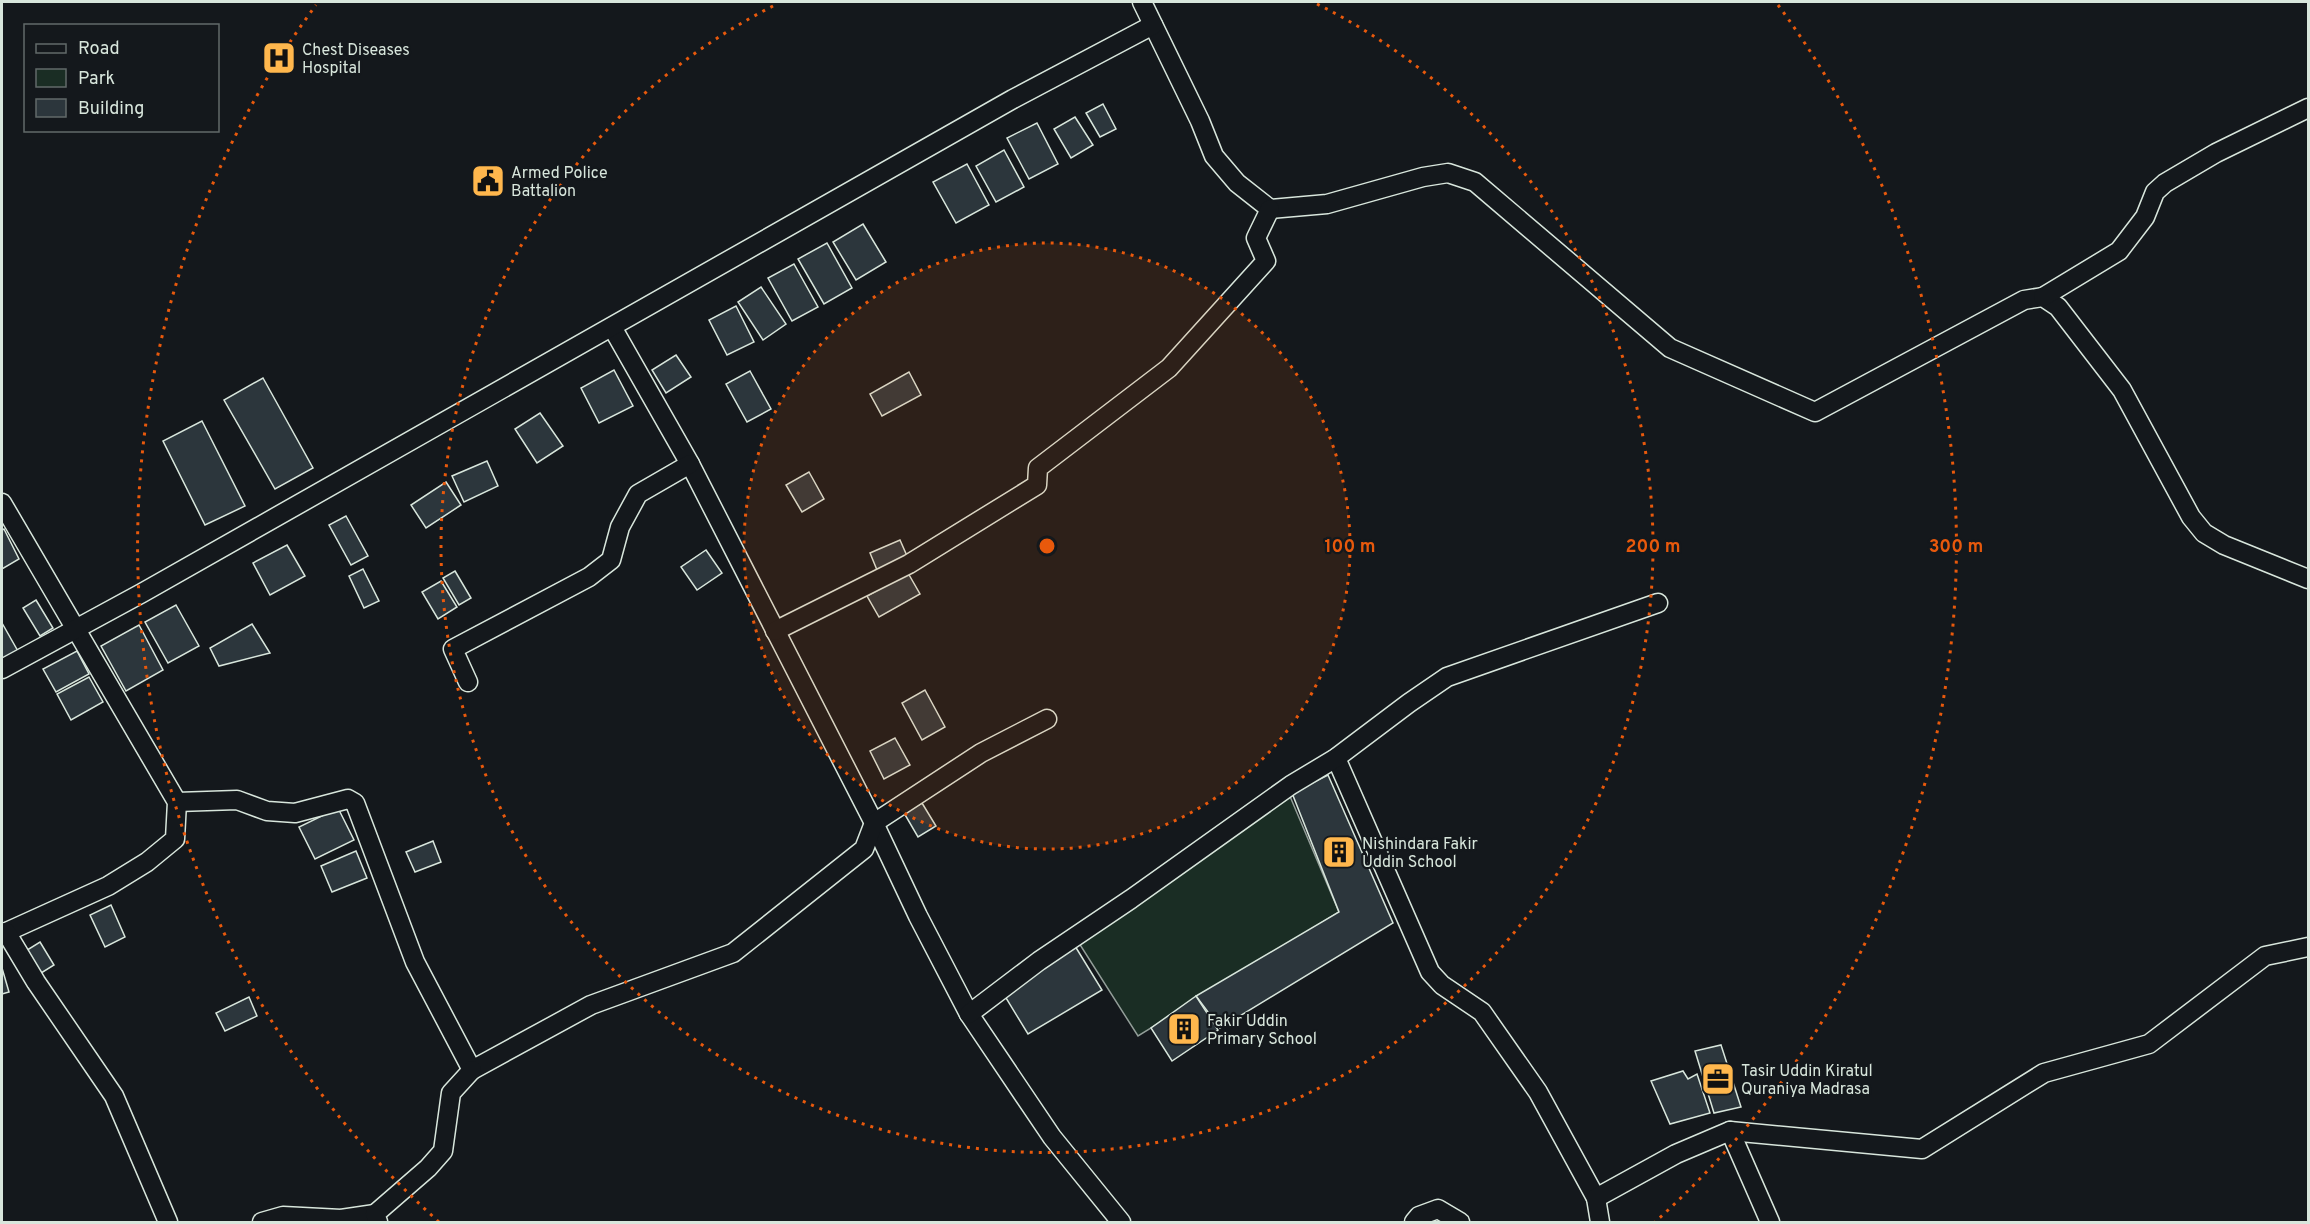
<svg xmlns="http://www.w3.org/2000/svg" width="2310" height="1224" viewBox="0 0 2310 1224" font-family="Overpass,sans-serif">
<rect width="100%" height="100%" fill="#14181c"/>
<polygon fill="#1a2d24" stroke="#939e99" stroke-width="1.5" points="1289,794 1339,912 1138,1036 1077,940"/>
<g fill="#2c363c" stroke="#d8e6dc" stroke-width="1.5">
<polygon points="1103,104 1116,129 1100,137 1086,113"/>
<polygon points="1075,117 1093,145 1071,158 1054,129"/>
<polygon points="1037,123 1058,164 1029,179 1007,138"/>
<polygon points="1004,150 1024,187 996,202 976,166"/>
<polygon points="967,164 989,205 956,223 933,182"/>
<polygon points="863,224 886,262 856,280 833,242"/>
<polygon points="827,243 852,288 824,304 798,259"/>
<polygon points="794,264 818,307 792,321 768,278"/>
<polygon points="761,287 786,324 763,340 738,302"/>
<polygon points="736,306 754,342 727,355 709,320"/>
<polygon points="676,355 691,377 666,393 652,370"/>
<polygon points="614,370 633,406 599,423 581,388"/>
<polygon points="750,371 771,409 747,422 726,384"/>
<polygon points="909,372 921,395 882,416 870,394"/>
<polygon points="263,378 313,468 275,489 224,400"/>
<polygon points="540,413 563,446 537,463 515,429"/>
<polygon points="202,421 245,506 205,525 163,441"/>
<polygon points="487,461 498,486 464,502 452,476"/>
<polygon points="809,472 824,499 802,512 786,485"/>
<polygon points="446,482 461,505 426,528 411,505"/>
<polygon points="346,516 368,556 351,565 329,525"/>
<polygon points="4,529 19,559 2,569 2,530"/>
<polygon points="900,540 907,556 877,570 870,553"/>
<polygon points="287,545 305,576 270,595 253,563"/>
<polygon points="706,550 722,573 697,590 681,567"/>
<polygon points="363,569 379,601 364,608 349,576"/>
<polygon points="455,571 471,598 459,605 443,578"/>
<polygon points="908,573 920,594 879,617 867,596"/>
<polygon points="441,581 457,607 438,619 422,592"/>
<polygon points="36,600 53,628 40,636 23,608"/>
<polygon points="176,605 199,646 168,663 145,622"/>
<polygon points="2,623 19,653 2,663"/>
<polygon points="252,624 270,653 219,666 210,648"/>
<polygon points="139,625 163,670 126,691 101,646"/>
<polygon points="77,651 89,674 56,692 43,669"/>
<polygon points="89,677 103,702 71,720 57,694"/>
<polygon points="925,690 945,727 922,740 902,703"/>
<polygon points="895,738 910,765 884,779 870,751"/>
<polygon points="1328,775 1393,923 1220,1028 1196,996 1339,912 1292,793"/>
<polygon points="922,803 936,826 918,837 904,813"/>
<polygon points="338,808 354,840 315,859 299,827"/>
<polygon points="433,841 441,862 415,872 406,852"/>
<polygon points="356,851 367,878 332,892 321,866"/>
<polygon points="111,905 125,937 105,947 90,915"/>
<polygon points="40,942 54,965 38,975 24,952"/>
<polygon points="1075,946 1102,990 1028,1034 1003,993"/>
<polygon points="2,968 9,992 2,994"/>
<polygon points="1196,996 1218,1030 1172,1061 1151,1028"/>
<polygon points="249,997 257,1016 225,1031 216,1013"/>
<polygon points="1721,1045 1741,1107 1714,1113 1695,1051"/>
<polygon points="1683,1071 1688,1079 1697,1074 1710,1113 1670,1124 1651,1081"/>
</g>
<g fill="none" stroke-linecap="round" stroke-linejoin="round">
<defs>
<g id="minor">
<polyline points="1142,2 1200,121 1214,156 1237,183 1270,209 1327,204 1423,177 1448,173 1475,182 1670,348 1815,412 2024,300 2043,297 2058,307 2122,390 2191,517 2204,533 2224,545 2308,579"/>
<polyline points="2043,297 2119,251 2145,217 2155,192 2165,183 2216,153 2308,108"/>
<polyline points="612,327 690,464 874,823 918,916 969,1014 1052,1137 1121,1222"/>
<polyline points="2,503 177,802 175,839 147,862 108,886 2,934"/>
<polyline points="775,631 909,564 1037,485 1038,468 1169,368 1266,261 1256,238 1270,209"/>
<polyline points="2,669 142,593 1013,99 1153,25"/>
<polyline points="468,682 453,649 589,577 611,560 620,527 638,494 690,464"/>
<polyline points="1336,758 1430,972 1442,985 1482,1012 1538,1092 1596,1198"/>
<polyline points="177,802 237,800 267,811 295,813 348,799 355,803 415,962 472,1070 591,1005 733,953 864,849 874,823 981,753 1047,719"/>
<polyline points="6,932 36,982 114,1096 168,1222"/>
<polyline points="969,1014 1039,961 1131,899 1291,785 1336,758 1409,703 1447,677 1658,603"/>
<polyline points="1730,1131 1770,1222"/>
<polyline points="262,1222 283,1216 341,1219 375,1214"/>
<polyline points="378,1222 375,1214 428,1168 443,1151 451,1093 472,1070"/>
<polyline points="1414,1222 1419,1216 1438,1209 1460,1222"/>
<polyline points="1600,1222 1596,1198 1676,1154 1730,1131 1922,1149 2044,1073 2149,1044 2265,956 2308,947"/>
</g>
</defs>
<use href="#minor" stroke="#d8e6dc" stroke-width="21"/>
<use href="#minor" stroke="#14181c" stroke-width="18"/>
</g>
<circle cx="1047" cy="546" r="303" fill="#e8590c" fill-opacity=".12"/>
<g fill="none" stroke="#e8590c" stroke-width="3" stroke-dasharray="3 6">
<circle cx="1047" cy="546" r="303"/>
<path d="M1317 4A606 606 0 1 1 777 4"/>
<path d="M439 1222A909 909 0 0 1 316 5M1778 5A909 909 0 0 1 1655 1222"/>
</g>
<defs>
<symbol id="hospital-square" viewBox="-11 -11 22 22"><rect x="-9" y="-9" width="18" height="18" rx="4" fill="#ffb74d" stroke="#14181c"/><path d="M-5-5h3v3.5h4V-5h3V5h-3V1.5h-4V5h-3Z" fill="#111"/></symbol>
<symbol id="civic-square" viewBox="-11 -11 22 22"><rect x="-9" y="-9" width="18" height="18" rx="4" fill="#ffb74d" stroke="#14181c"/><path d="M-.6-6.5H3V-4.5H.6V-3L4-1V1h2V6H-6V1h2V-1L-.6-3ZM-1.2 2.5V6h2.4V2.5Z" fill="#111"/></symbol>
<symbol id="building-square" viewBox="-11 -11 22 22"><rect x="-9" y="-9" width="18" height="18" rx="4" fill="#ffb74d" stroke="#14181c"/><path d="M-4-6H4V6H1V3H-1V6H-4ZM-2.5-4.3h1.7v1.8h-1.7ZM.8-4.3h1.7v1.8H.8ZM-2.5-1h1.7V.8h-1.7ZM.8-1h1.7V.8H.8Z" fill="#111"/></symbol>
<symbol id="office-square" viewBox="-11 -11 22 22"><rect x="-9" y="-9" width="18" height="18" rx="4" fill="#ffb74d" stroke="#14181c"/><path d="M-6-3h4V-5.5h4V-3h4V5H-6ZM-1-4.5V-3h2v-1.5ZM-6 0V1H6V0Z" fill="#111"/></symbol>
</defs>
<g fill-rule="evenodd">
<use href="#hospital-square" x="260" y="39" width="38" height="38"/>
<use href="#civic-square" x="469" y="162" width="38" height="38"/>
<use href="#building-square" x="1320" y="833" width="38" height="38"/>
<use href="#building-square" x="1165" y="1010" width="38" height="38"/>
<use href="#office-square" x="1699" y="1060" width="38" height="38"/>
</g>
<g text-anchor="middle" stroke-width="4.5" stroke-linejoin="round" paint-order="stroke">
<g font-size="16" fill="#d8e6dc" stroke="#14181c" text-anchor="start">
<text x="302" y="55">Chest Diseases<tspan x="302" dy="18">Hospital</tspan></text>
<text x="511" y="178">Armed Police<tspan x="511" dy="18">Battalion</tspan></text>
<text x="1362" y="849">Nishindara Fakir<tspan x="1362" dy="18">Uddin School</tspan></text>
<text x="1207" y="1026">Fakir Uddin<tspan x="1207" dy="18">Primary School</tspan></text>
<text x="1741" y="1076">Tasir Uddin Kiratul<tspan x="1741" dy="18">Quraniya Madrasa</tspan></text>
</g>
</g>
<circle cx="1047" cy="546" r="9" fill="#e8590c" stroke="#14181c" stroke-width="3"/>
<g font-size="18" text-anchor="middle" font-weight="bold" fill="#e8590c" stroke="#14181c" stroke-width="4.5" stroke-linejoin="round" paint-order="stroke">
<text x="1350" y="552">100 m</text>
<text x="1653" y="552">200 m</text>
<text x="1956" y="552">300 m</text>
</g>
<rect width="2310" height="1224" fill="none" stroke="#d8e6dc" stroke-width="6"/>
<rect x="24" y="24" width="195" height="108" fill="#14181c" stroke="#626a69" stroke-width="1.5"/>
<rect x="36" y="44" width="30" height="9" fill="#14181c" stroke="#626a69" stroke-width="1.5"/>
<text x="78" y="54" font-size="18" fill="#d8e6dc">Road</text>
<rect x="36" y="69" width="30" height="18" fill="#1a2d24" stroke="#626a69" stroke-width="1.5"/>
<text x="78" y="84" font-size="18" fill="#d8e6dc">Park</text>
<rect x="36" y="99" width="30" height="18" fill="#2c363c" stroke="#626a69" stroke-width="1.5"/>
<text x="78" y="114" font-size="18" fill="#d8e6dc">Building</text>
</svg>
